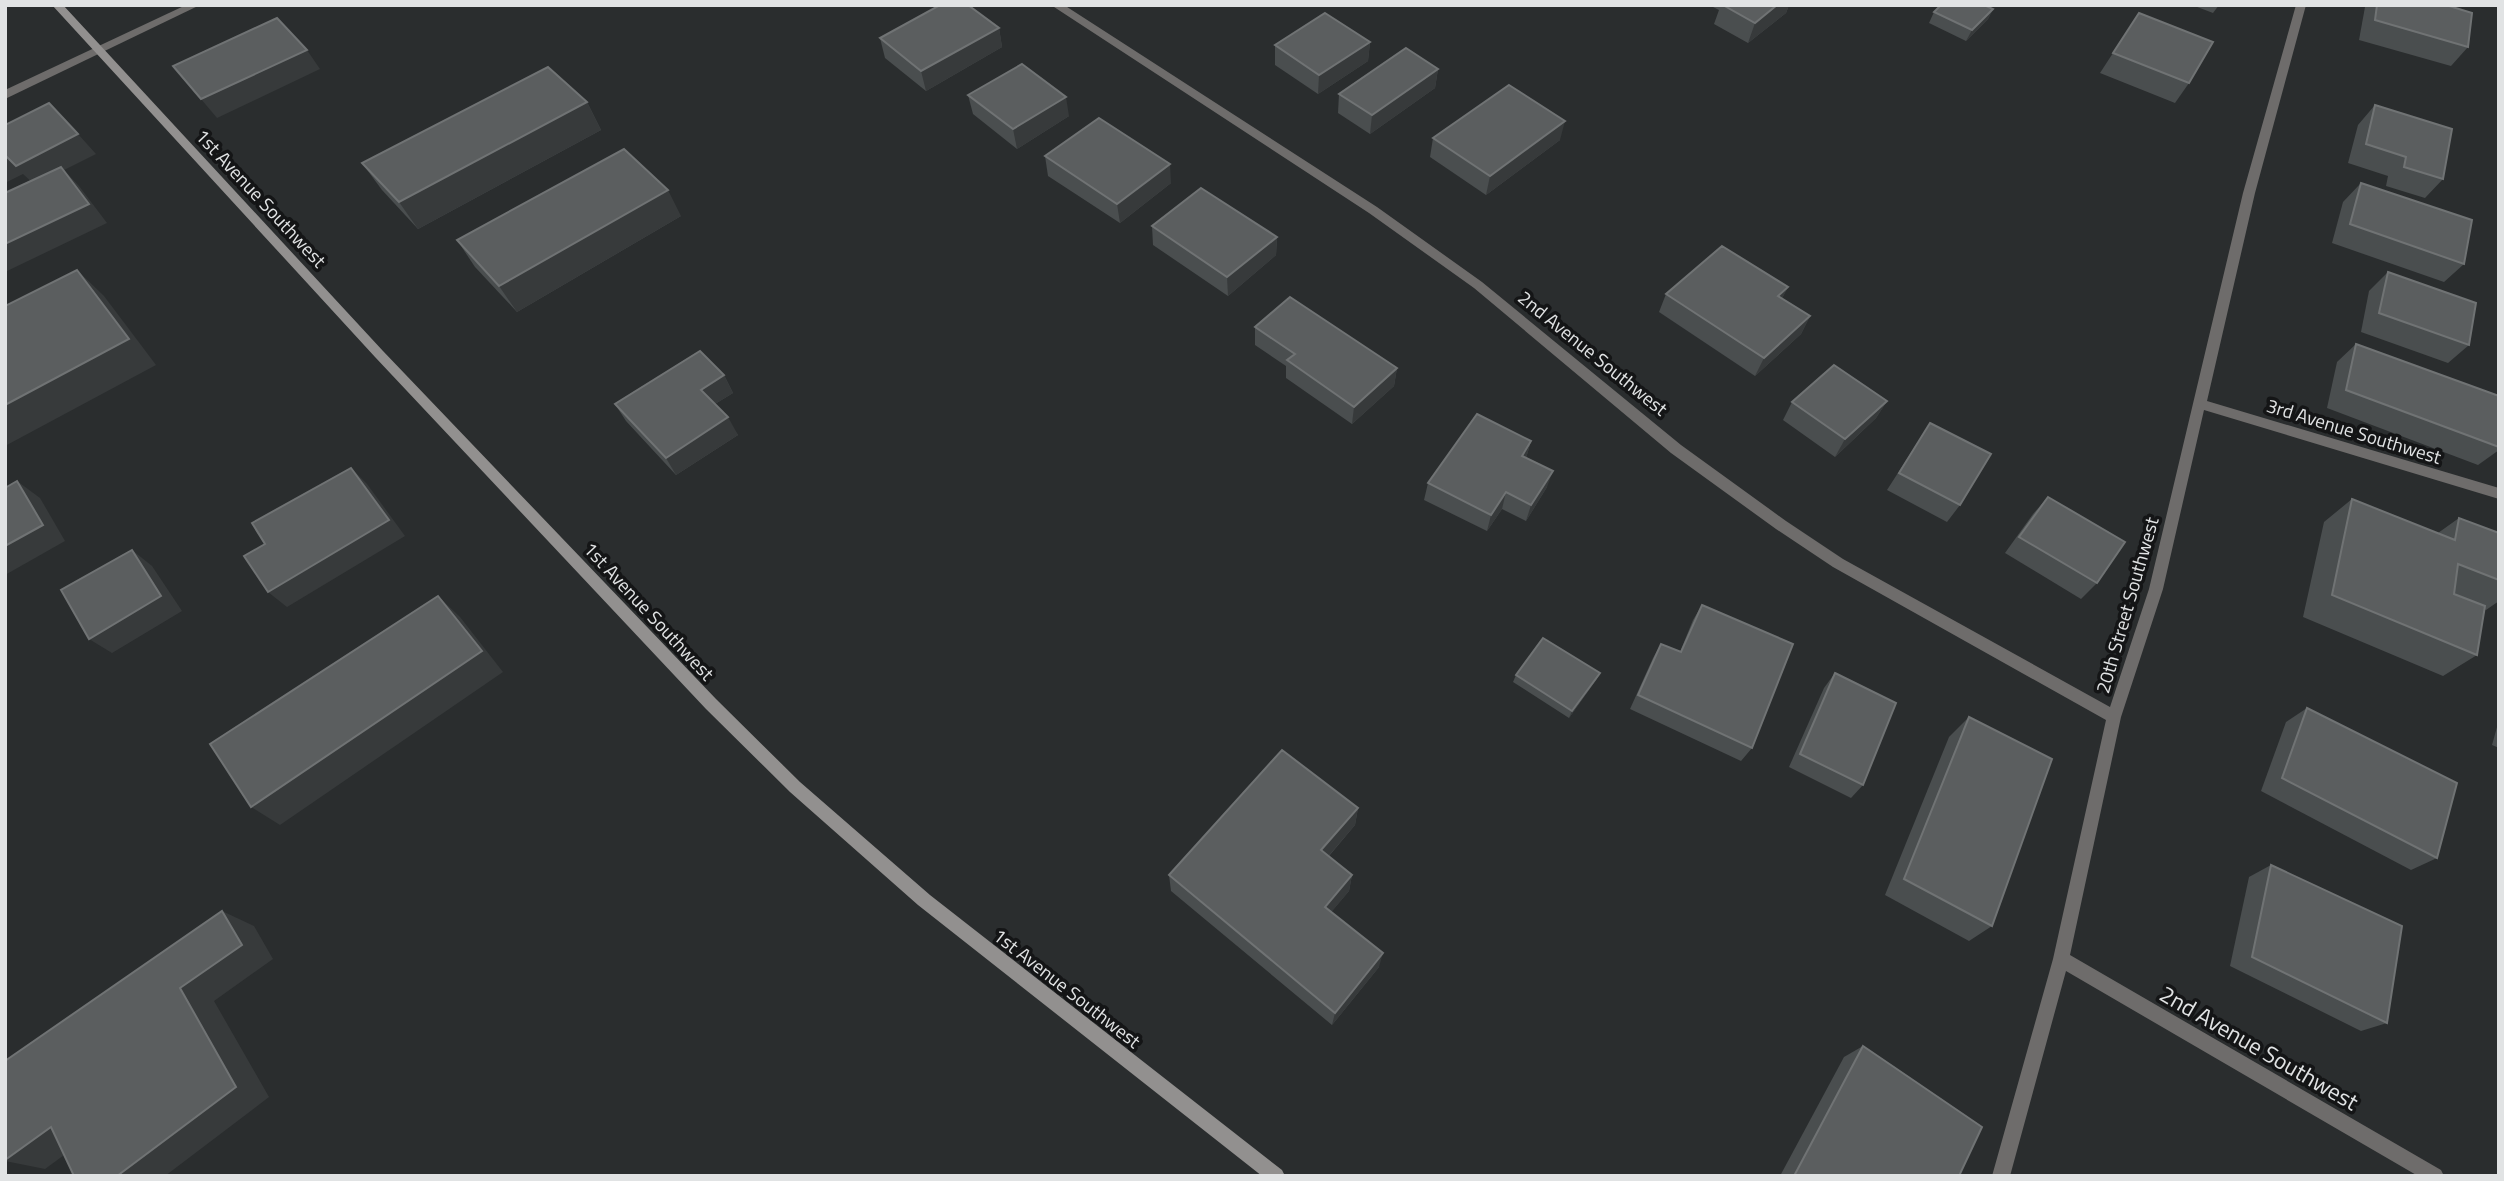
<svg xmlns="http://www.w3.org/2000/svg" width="2504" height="1181" viewBox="0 0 2504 1181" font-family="'Titillium Web',sans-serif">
<rect width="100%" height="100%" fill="#2a2d2e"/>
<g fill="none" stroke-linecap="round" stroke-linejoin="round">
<g fill="#6e6c6b" fill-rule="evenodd">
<polygon points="186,5 200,5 5,99 5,90"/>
<polygon points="1051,5 1064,5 1377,207 1482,282 1681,445 1786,521 1843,559 2110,707 2149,589 2243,193 2296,5 2306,5 2255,193 2207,401 2499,488 2499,499 2204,410 2163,589 2121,717 2070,955 2441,1170 2444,1176 2418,1176 2066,971 2010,1176 1992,1176 2053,959 2106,720 1833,567 1776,529 1671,453 1474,288 1369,213"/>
</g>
<polygon fill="#92908f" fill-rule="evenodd" points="52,5 63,5 383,351 716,699 800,782 930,895 1282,1170 1285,1176 1262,1176 918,905 790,792 706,709 375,357"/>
</g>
<g fill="#4a4e4f">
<polygon points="1709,5 1789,5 1786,13 1748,43 1714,24 1719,10"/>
<polygon points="2192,5 2219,5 2213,13"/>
<polygon points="2366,5 2446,5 2468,47 2451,66 2359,40 2365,7"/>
<polygon points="1993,9 1988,19 1966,41 1929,23 1934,12"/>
<polygon points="2139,13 2189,83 2175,103 2100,73"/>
<polygon points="999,28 1002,47 926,91 885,58 880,38"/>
<polygon points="1370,42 1368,61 1318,94 1275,65 1275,45"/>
<polygon points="1438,69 1435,88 1370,134 1338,113 1339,94"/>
<polygon points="968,95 1069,116 1017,149 973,114"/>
<polygon points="587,102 601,130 418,229 382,190 362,163"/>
<polygon points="2375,105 2443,179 2425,198 2386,186 2388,176 2348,163 2358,125"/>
<polygon points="1433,138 1560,140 1486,195 1430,157"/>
<polygon points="1045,156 1171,183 1120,223 1048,176"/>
<polygon points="2361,183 2464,264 2444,282 2332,243 2343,202"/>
<polygon points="681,216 517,312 475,267 457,240"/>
<polygon points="1152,226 1277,237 1276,255 1228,296 1153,245"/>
<polygon points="2388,272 2469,345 2448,363 2361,332 2369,291"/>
<polygon points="1788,287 1782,298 1810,316 1801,334 1755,376 1659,312 1666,294"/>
<polygon points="1255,327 1397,368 1394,386 1352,424 1286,378 1286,366 1255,345"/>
<polygon points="2356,344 2499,396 2499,450 2478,465 2327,408 2337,362"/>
<polygon points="724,375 733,393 715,404 738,435 676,475 626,421 615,404"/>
<polygon points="1887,401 1876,418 1835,457 1783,420 1792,402"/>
<polygon points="1930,423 1960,505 1947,522 1887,490"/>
<polygon points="1531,441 1526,458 1547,487 1526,521 1502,509 1487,531 1424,500 1428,483"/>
<polygon points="2048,497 2097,583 2081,599 2005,553 2033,514"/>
<polygon points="2352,499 2438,533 2459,518 2499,533 2499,601 2486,610 2484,609 2477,655 2443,676 2303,617 2324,522"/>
<polygon points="1702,605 1752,748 1741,761 1630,709 1653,658 1661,644 1680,652 1693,620"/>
<polygon points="1600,673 1596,680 1569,718 1513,682 1516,675"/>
<polygon points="1835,673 1863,785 1851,798 1789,767 1824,688"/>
<polygon points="2307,708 2437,858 2411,870 2261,791 2286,722"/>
<polygon points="1969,717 1992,926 1969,941 1885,895 1949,737"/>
<polygon points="2499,720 2499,748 2492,745"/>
<polygon points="1358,808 1355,825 1329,856 1352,875 1349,891 1331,912 1379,967 1332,1025 1171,891 1169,875"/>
<polygon points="2271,865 2387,1023 2361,1031 2230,966 2249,877"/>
<polygon points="1863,1046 1959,1176 1780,1176 1844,1057"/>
</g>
<g fill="#373a3b">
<polygon points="1777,5 1789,5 1786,13 1748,43 1755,23"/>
<polygon points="1993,9 1988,19 1966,41 1972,30"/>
<polygon points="999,28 1002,47 926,91 921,71"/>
<polygon points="1370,42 1368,61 1318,94 1319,75"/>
<polygon points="307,50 320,69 217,118 201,99"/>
<polygon points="1438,69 1435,88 1370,134 1372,115"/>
<polygon points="1066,97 1069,116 1017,149 1013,129"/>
<polygon points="587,102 601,130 418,229 399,202"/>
<polygon points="1565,121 1560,140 1486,195 1490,176"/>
<polygon points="78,134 96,154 64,170 79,186 107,223 5,272 5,244 35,185 23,174 5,183 5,155"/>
<polygon points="1170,164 1171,183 1120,223 1117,204"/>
<polygon points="668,190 681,216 517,312 499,286"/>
<polygon points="1277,237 1276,255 1228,296 1227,277"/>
<polygon points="77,270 104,296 156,365 5,446 5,405"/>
<polygon points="1788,287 1779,305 1778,296"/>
<polygon points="1810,316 1801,334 1755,376 1764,358"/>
<polygon points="1397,368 1394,386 1352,424 1354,407"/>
<polygon points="724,375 733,393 710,407 701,390"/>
<polygon points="1887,401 1876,418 1835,457 1845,439"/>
<polygon points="728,417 738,435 676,475 666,458"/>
<polygon points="1531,441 1526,458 1522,456"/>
<polygon points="351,468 367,484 405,536 287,607 268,592"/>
<polygon points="1553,471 1547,487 1526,521 1531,505"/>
<polygon points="17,481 40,498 65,541 5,575 5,546"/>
<polygon points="1506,492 1502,509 1487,531 1491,515"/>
<polygon points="132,550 152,566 182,611 112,653 89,639"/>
<polygon points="438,596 460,617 503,672 280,825 251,807"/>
<polygon points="1600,673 1596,680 1569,718 1572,711"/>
<polygon points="1358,808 1355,825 1319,867 1321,850"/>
<polygon points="1352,875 1349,891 1323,922 1325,907"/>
<polygon points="222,911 254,926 273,959 214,1001 269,1097 165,1176 117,1176 180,988"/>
<polygon points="1383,953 1379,967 1332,1025 1335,1013"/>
<polygon points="51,1127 90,1136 45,1169 5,1161 5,1160"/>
</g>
<g fill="#5b5e5f" stroke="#707374" stroke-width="2">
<polygon points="940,5 968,5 999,28 921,71 880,38"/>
<polygon points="1723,5 1777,5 1755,23"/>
<polygon points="1941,5 1984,5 1993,9 1972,30 1934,12"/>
<polygon points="2377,5 2446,5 2472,13 2468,47 2375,20"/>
<polygon points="1325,13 1370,42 1319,75 1275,45"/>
<polygon points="2139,13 2213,42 2189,83 2113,53"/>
<polygon points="277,18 307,50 201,99 173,66"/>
<polygon points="1406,48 1438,69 1372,115 1339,94"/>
<polygon points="1022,64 1066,97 1013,129 968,95"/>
<polygon points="548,67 587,102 399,202 362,163"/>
<polygon points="1509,85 1565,121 1490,176 1433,138"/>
<polygon points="49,103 78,134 16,166 5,155 5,125"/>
<polygon points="2375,105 2452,129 2443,179 2404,167 2406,157 2366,144"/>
<polygon points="1099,118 1170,164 1117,204 1045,156"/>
<polygon points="624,149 668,190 499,286 457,240"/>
<polygon points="61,167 89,204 5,244 5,193"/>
<polygon points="2361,183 2472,220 2464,264 2350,224"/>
<polygon points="1201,188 1277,237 1227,277 1152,226"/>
<polygon points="1722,246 1788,287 1778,296 1810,316 1764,358 1666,294"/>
<polygon points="77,270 129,339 5,405 5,306"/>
<polygon points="2388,272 2476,303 2469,345 2379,313"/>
<polygon points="1290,297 1397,368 1354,407 1287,360 1295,354 1255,327"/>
<polygon points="2356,344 2499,396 2499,447 2346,390"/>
<polygon points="700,351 724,375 701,390 728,417 666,458 615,404"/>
<polygon points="1834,365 1887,401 1845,439 1792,402"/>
<polygon points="1477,414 1531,441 1522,456 1553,471 1531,505 1506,492 1491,515 1428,483"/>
<polygon points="1930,423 1991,454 1960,505 1899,473"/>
<polygon points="351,468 389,520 268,592 244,556 265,544 252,523"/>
<polygon points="17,481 43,525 5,546 5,488"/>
<polygon points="2048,497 2125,542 2097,583 2019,537"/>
<polygon points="2352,499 2455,540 2459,518 2499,533 2499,580 2458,564 2454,594 2485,606 2477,655 2332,595"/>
<polygon points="132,550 161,596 89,639 61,590"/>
<polygon points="438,596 482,651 251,807 210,744"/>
<polygon points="1702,605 1793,644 1752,748 1638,695 1661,644 1681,652"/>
<polygon points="1543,638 1600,673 1572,711 1516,675"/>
<polygon points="1835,673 1896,703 1863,785 1800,754"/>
<polygon points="2307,708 2457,783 2437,858 2282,778"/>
<polygon points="1969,717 2052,759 1992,926 1904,879"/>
<polygon points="1282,750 1358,808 1321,850 1352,875 1325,907 1383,953 1335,1013 1169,875"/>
<polygon points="2271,865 2402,926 2387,1023 2252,957"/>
<polygon points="222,911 242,945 180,988 236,1087 117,1176 74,1176 51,1127 5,1160 5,1061"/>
<polygon points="1863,1046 1982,1127 1959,1176 1794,1176"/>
</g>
<g text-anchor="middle" stroke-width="7" stroke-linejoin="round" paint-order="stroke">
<g font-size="19" fill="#e1e3e4" stroke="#141516">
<text transform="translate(261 198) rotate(47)" y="7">1st Avenue Southwest</text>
<text transform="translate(1593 353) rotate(39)" y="7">2nd Avenue Southwest</text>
<text transform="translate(2354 431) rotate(17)" y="7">3rd Avenue Southwest</text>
<text transform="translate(2127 605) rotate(-74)" y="7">20th Street Southwest</text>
<text transform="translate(649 611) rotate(47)" y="7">1st Avenue Southwest</text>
<text transform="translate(1067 988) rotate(38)" y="7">1st Avenue Southwest</text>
</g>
<g font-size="23" fill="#e1e3e4" stroke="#141516">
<text transform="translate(2259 1048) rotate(30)" y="8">2nd Avenue Southwest</text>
</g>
</g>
<rect width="2504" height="1181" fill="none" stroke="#e1e3e4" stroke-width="14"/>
</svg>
